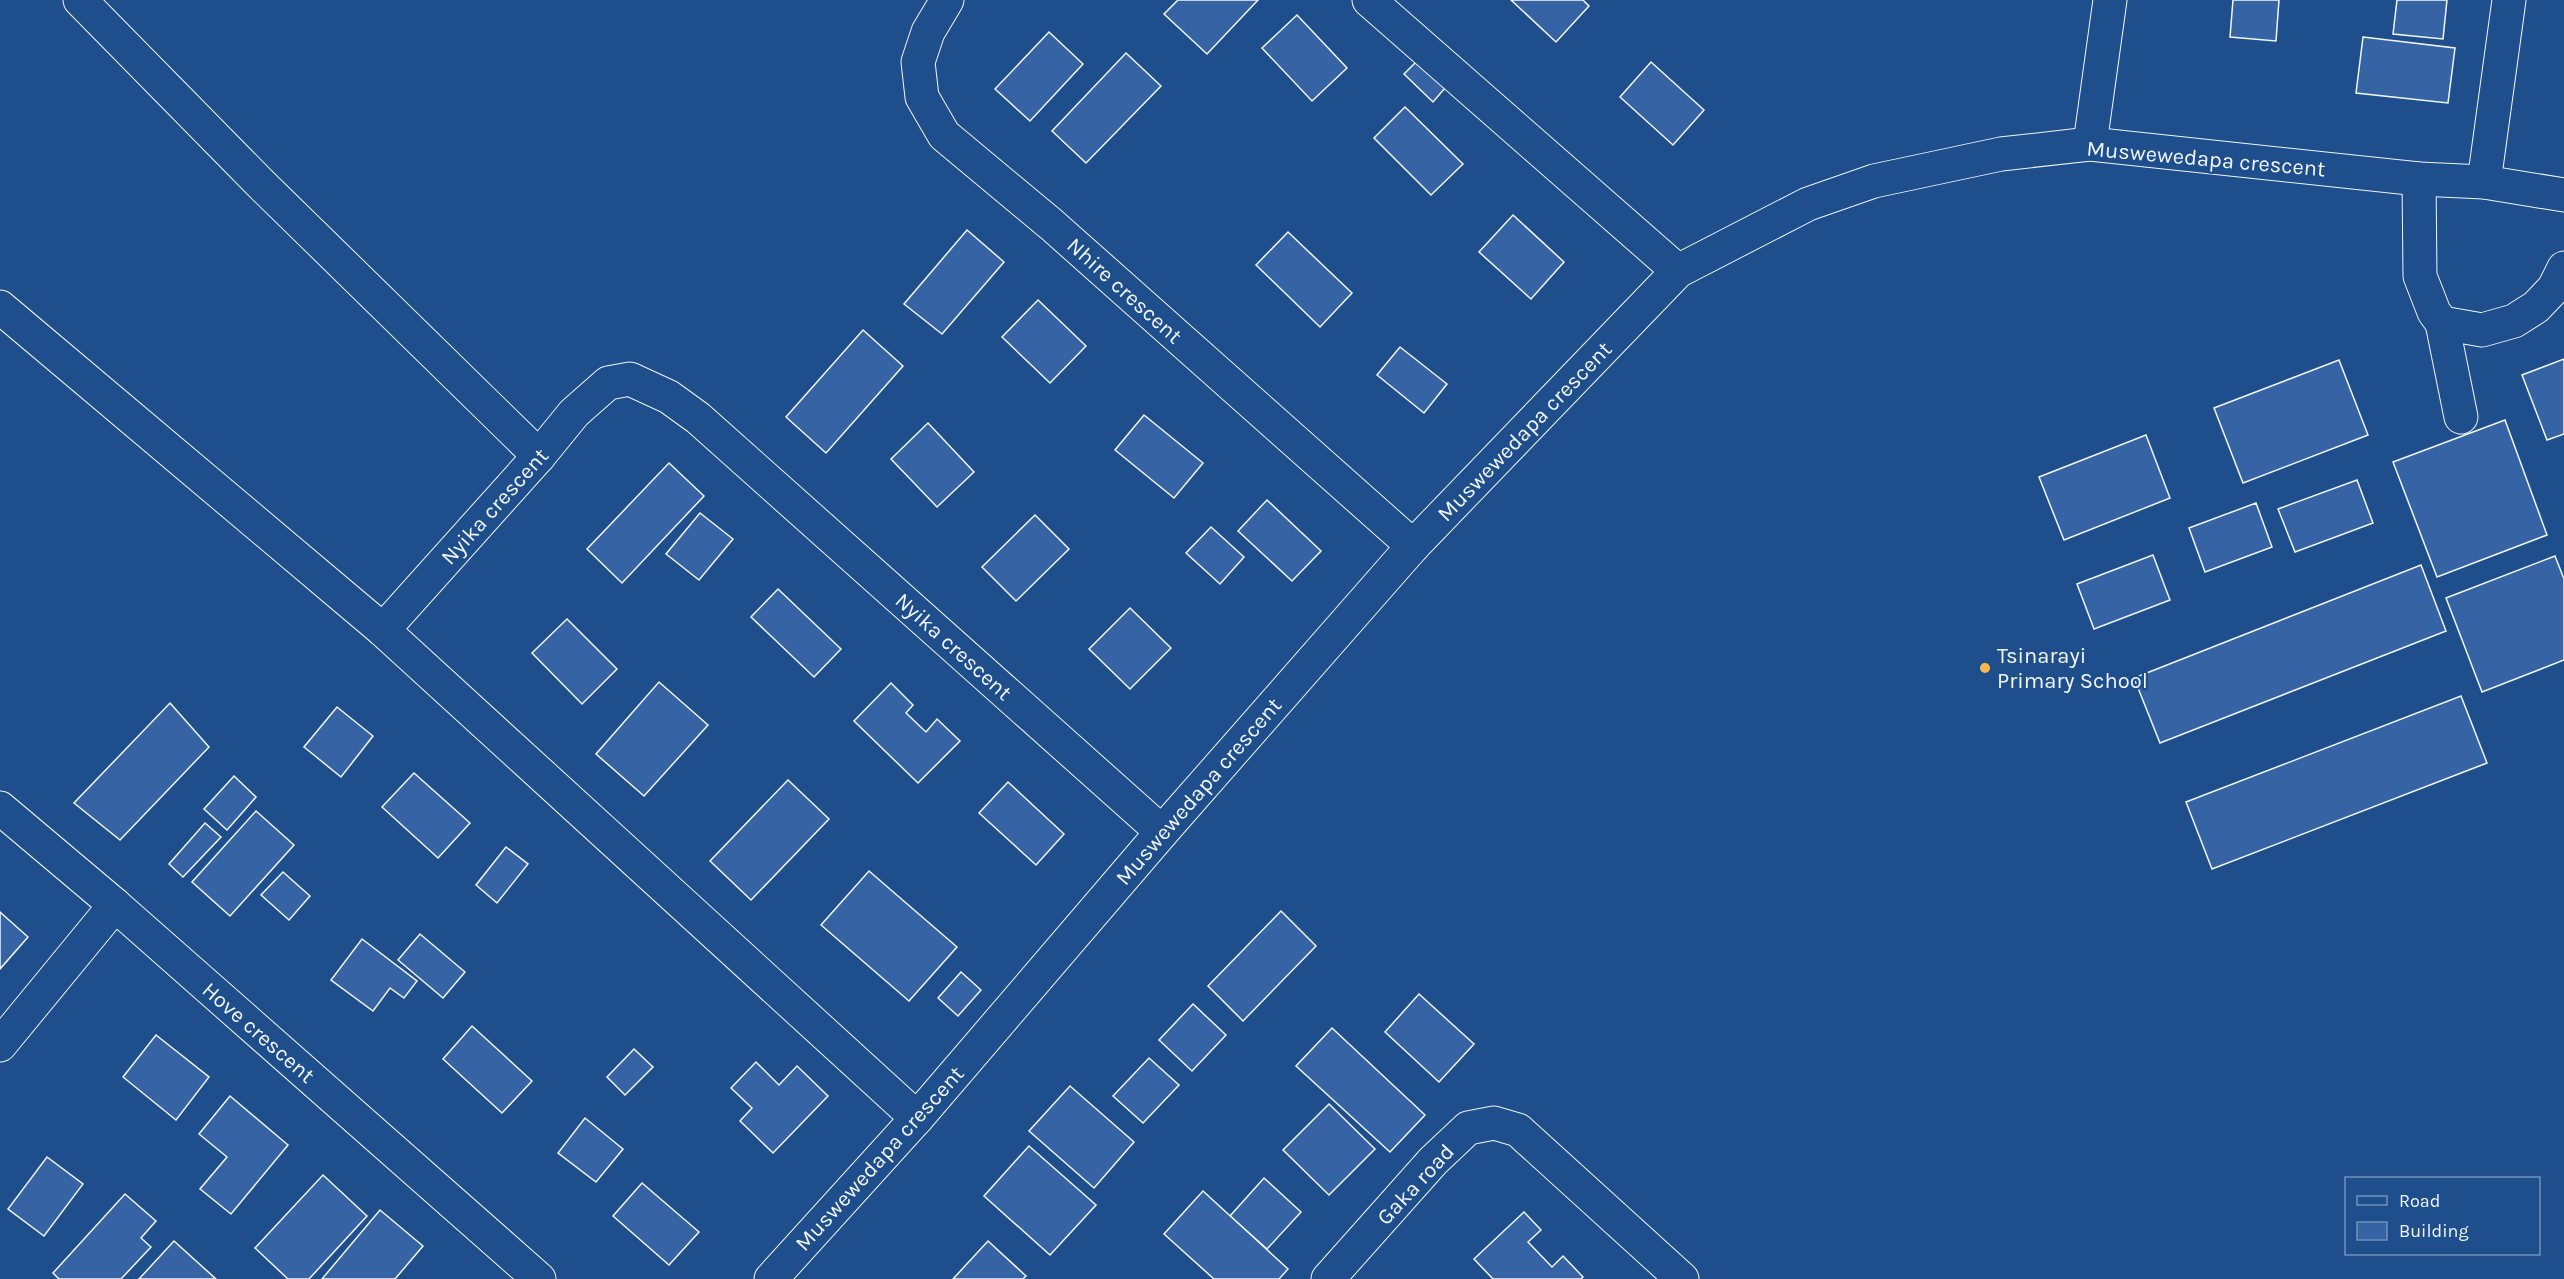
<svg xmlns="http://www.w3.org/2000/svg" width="2564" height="1279" viewBox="0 0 2564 1279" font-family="Karla,sans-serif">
<rect width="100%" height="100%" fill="#1f4e8c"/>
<g fill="#3563a3" stroke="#f2f6ff" stroke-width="1.5">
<polygon points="1178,0 1258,0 1207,54 1164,14"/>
<polygon points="1511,0 1583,0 1589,6 1556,42"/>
<polygon points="2233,0 2279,0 2276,41 2230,37"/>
<polygon points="2397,0 2447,0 2443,39 2393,34"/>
<polygon points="1297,15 1347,68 1312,101 1262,48"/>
<polygon points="1049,32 1083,64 1030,121 995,89"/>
<polygon points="2363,37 2455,48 2448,103 2356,93"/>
<polygon points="1126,53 1161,86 1086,163 1052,131"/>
<polygon points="1417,61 1445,88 1433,102 1404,74"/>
<polygon points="1651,62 1704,110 1673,145 1620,97"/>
<polygon points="1405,107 1463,164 1431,195 1374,138"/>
<polygon points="1513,215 1564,262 1531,299 1479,252"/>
<polygon points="967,230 1004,262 942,334 904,304"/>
<polygon points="1288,232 1352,293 1320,327 1256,265"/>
<polygon points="1038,300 1086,346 1050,383 1002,337"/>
<polygon points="863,330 903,366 826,453 786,417"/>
<polygon points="1400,347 1447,384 1424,413 1377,375"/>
<polygon points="2564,359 2564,434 2547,440 2522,375"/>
<polygon points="2339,360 2368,435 2243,483 2214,408"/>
<polygon points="1144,415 1203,463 1174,498 1115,450"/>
<polygon points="2505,420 2547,535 2437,577 2393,462"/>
<polygon points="928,423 974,472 937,507 891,459"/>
<polygon points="2146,435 2170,498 2064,540 2039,477"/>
<polygon points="669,463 704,496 622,583 587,549"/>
<polygon points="2357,480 2373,523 2295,552 2278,509"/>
<polygon points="1267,500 1321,551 1292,581 1238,531"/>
<polygon points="2256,503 2272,547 2205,572 2189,528"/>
<polygon points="700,513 733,539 699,580 666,554"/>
<polygon points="1035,515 1069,549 1016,601 982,567"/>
<polygon points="1211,527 1244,557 1220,584 1186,553"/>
<polygon points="2153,555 2170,600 2094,629 2077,584"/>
<polygon points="2555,556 2564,579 2564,660 2482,692 2446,598"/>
<polygon points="2421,565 2446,631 2160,743 2134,678"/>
<polygon points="778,589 841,649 814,677 751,617"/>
<polygon points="1130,608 1171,648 1130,689 1089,649"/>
<polygon points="567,619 617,669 582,704 532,653"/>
<polygon points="659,682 708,725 644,796 596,754"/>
<polygon points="891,683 913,705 906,713 926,732 937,719 960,741 918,783 854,721"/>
<polygon points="2461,696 2487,763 2212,869 2186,802"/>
<polygon points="170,703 209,747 120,840 74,803"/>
<polygon points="337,707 373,736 341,777 304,747"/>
<polygon points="414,773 470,823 438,858 382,807"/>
<polygon points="234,776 256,797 227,830 204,809"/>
<polygon points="788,780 829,819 751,900 710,861"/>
<polygon points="1008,782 1064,834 1036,865 979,813"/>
<polygon points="256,811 294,845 230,916 192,882"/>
<polygon points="205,823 221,837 183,877 169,864"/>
<polygon points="506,847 528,864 497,903 476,885"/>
<polygon points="869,871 957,947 909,1001 821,925"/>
<polygon points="283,872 310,896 289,920 261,895"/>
<polygon points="1281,911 1316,946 1243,1021 1208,986"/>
<polygon points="0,912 28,937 0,969"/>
<polygon points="420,934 465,972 443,998 398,960"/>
<polygon points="362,939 417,981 404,998 390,988 373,1011 331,980"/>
<polygon points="961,972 981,990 958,1016 938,998"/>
<polygon points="1419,994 1474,1044 1439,1082 1385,1032"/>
<polygon points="1193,1004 1226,1035 1192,1071 1159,1040"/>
<polygon points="472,1026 532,1081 502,1113 443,1059"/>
<polygon points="1332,1028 1425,1115 1390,1152 1296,1066"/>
<polygon points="156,1035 209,1077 176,1120 123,1077"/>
<polygon points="634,1049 653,1067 625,1095 607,1077"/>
<polygon points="1149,1058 1179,1085 1143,1123 1113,1096"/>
<polygon points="756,1062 779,1085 797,1066 828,1096 773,1153 740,1121 752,1108 731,1088"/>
<polygon points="1070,1086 1134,1142 1094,1188 1029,1131"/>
<polygon points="230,1096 288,1145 231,1214 200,1189 227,1157 199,1134"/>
<polygon points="1329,1104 1375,1149 1329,1195 1283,1150"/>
<polygon points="585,1118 623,1149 596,1182 558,1153"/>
<polygon points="1029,1146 1096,1205 1050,1255 984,1196"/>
<polygon points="47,1157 83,1184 44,1236 8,1209"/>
<polygon points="323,1175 367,1216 309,1279 288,1279 255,1248"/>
<polygon points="1264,1178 1301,1212 1267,1249 1230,1216"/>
<polygon points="642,1183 699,1232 669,1265 613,1216"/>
<polygon points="1203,1191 1288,1269 1279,1279 1214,1279 1164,1234"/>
<polygon points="125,1194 156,1221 141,1238 151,1247 121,1279 59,1279 53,1273"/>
<polygon points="380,1210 423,1246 395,1279 322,1279"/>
<polygon points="1524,1212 1541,1230 1528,1242 1552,1267 1563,1256 1583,1277 1581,1279 1493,1279 1474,1259"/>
<polygon points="174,1241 216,1279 139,1279"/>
<polygon points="988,1241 1026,1276 1023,1279 953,1279"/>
</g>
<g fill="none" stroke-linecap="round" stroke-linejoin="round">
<defs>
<g id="minor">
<polyline points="80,0 260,183 539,456"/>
<polyline points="947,0 928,32 918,62 922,97 944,135 1052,225 1413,546"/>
<polyline points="1369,0 1678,271"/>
<polyline points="2090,144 2110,0"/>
<polyline points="2419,179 2420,276 2434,312 2442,323 2482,330 2514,321 2536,307 2554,288 2564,268"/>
<polyline points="2484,182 2509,0"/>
<polyline points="0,307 383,630"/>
<polyline points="2442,323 2461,417"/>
<polyline points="0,808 115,905"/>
<polyline points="0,1045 115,905 539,1279"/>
<polyline points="917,1118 383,630 539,456 574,413 608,383 630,379 669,397 698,418 1162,832"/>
<polyline points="771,1279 917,1118 1162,832 1413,546 1678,271 1808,204 1874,181 2001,154 2090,144 2419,179 2484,182 2564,195"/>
<polyline points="1328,1279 1433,1161 1468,1128 1494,1123 1518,1130 1682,1279"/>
</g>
</defs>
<use href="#minor" stroke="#f2f6ff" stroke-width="35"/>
<use href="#minor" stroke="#1f4e8c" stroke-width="33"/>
</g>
<circle fill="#ffb74d" stroke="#1f4e8c" stroke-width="2" cx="1985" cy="668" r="6"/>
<g text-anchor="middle" stroke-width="4.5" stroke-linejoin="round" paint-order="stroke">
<g font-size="22" fill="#f2f6ff" stroke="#1f4e8c">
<text transform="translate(2206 158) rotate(5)" y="8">Muswewedapa crescent</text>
<text transform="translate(1125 290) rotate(42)" y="8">Nhire crescent</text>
<text transform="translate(1524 431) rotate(-46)" y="8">Muswewedapa crescent</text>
<text transform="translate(494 506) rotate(-48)" y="8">Nyika crescent</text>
<text transform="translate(954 646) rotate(42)" y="8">Nyika crescent</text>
<text transform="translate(1198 791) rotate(-49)" y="8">Muswewedapa crescent</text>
<text transform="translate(259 1032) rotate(41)" y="8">Hove crescent</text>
<text transform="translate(879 1158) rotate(-48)" y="8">Muswewedapa crescent</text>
<text transform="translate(1415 1184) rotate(-47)" y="8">Gaka road</text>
</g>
<g font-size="22" fill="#f2f6ff" stroke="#1f4e8c" text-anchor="start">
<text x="1997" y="663">Tsinarayi<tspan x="1997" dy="25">Primary School</tspan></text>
</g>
</g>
<rect x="2345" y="1177" width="195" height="78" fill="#1f4e8c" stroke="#7391ba" stroke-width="1.5"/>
<rect x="2357" y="1196" width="30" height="9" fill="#1f4e8c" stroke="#7391ba" stroke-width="1.5"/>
<text x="2399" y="1207" font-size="18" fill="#f2f6ff">Road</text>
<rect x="2357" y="1222" width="30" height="18" fill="#3563a3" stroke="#7391ba" stroke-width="1.5"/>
<text x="2399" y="1237" font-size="18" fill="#f2f6ff">Building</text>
</svg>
